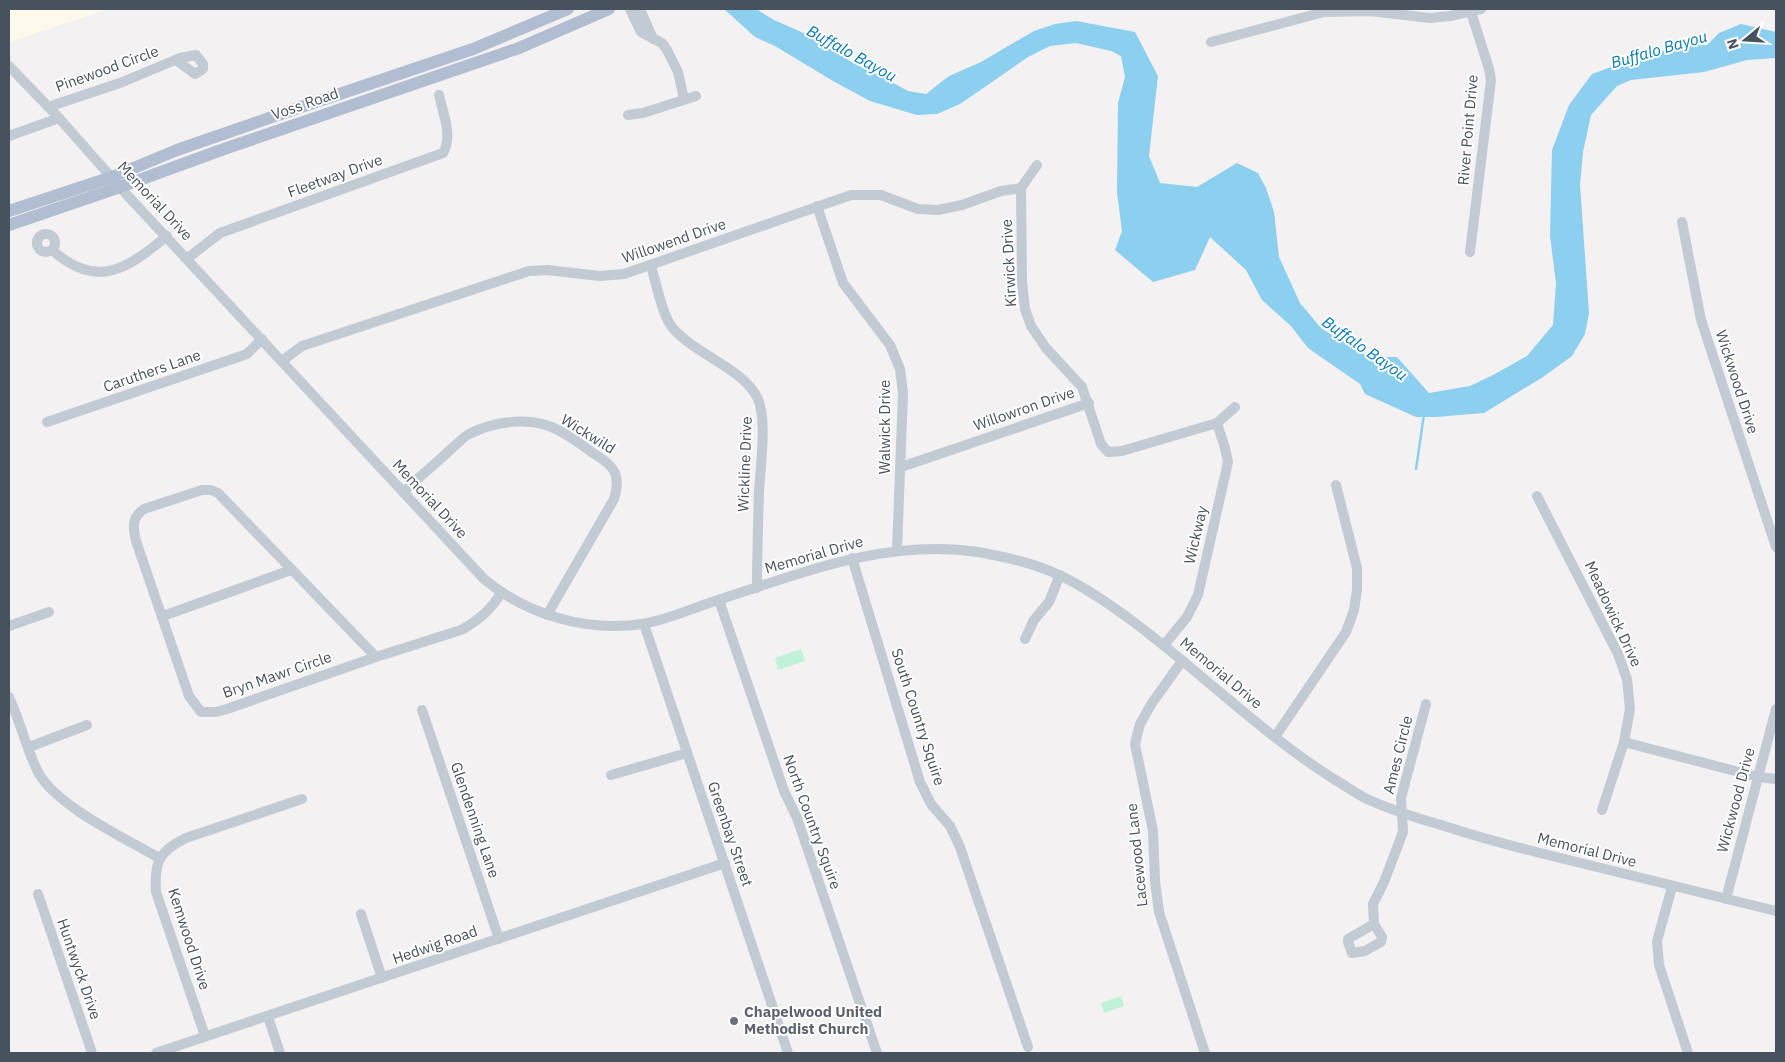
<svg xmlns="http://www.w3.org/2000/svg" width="1785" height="1062" viewBox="0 0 1785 1062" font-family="'IBM Plex Sans',sans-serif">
<rect width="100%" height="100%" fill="#f3f1f1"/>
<polygon fill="#fdfaec" points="9,9 109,9 9,42"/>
<g fill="#c0f1d9">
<polygon points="801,649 805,661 778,670 775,658"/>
<polygon points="1121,996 1124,1006 1104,1013 1101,1003"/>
</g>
<polygon fill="#8ccfee" points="724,9 756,9 774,20 808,35 853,63 886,79 908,91 926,94 949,76 981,62 1034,31 1055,24 1076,21 1135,32 1158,76 1149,156 1160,183 1197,187 1237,163 1258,173 1266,188 1274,212 1279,257 1300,303 1321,328 1368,357 1397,357 1429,393 1470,386 1495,374 1527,356 1553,325 1556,283 1550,236 1552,150 1569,105 1592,74 1625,62 1680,46 1707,45 1719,33 1741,24 1776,32 1776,58 1747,60 1704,72 1631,80 1617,86 1591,115 1583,152 1580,185 1589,313 1585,334 1572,356 1543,377 1484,413 1436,417 1416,417 1365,394 1360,384 1308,348 1291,326 1262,300 1246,270 1210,237 1195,270 1153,282 1115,250 1122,231 1117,192 1118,103 1125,77 1121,56 1111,51 1076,43 1050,46 1028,57 960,104 937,114 917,115 870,101 833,81 775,46 755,37"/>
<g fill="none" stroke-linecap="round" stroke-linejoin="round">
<polyline stroke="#8ccfee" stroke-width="2.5" points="1416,469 1424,414"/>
<g stroke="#c2cad3" stroke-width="10">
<polyline points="630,9 641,32 662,43 667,50 678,72 684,99"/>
<polyline points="640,9 653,39"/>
<polyline points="1211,42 1324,12 1370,11 1430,18 1450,16 1481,9"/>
<path d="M9,66L59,118L127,195L484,579C527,615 586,632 642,624C663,621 689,610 709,603C797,575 884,538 978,552C1005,557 1034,563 1059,575C1085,587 1108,603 1131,620C1201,672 1263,735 1337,781C1347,787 1357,794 1367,799C1391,810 1416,818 1441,825C1472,835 1504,844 1536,852C1616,872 1696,892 1776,911"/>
<polyline points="48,107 120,83 180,58 196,55 203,64 203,69 195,74 176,60"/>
<polyline points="628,115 643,113 696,96"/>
<polyline points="9,136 59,118"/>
<polyline points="1037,165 1021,188 1022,282 1025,309 1031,326 1046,348 1082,387 1101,444 1108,452 1122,451 1217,423 1235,407"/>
<polyline points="817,206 843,283 890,345 900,369 903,393 897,550"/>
<polyline points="1682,222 1701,320 1776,547"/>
<circle cx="46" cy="243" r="9"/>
<path d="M52,250C97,290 127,269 167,236"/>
<polyline points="1470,252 1491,80 1489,69 1471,12"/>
<path d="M188,258L220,233L443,153C453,135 443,114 439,95"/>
<path d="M651,266C656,282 662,315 672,327C694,354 741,367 757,397C768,418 760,468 759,492C758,524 757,556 757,588"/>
<polyline points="282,361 302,346 529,271 547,270 600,276 624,274 851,195 881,195 918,209 938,210 962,205 1001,191 1021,188"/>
<polyline points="47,422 247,354 262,339"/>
<polyline points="901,467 1089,403"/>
<path d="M403,492C418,478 434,465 449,451C455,446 462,438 469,434C495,421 531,416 558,430C570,436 582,445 593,453C613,465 622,474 614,499L547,615"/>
<polyline points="1537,496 1618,654 1627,679 1630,709 1624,742 1602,810"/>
<polyline points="852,558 920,782 931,804 950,826 960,847 1028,1047"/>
<polyline points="719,600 784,791 797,818 877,1053"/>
<polyline points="163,616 291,570"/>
<polyline points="644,624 788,1053"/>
<polyline points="9,626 49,612"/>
<polyline points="1025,639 1034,620 1049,602 1060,575"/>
<polyline points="1164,645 1187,617 1198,595 1228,462 1225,448 1217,423"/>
<path d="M376,657L218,493L211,490H202L144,509C131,518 133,527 136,541L189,696L201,712H216L227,709L376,657L461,630C478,621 491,610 501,593"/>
<polyline points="1182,661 1152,703 1140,724 1135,744 1153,831 1155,881 1159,912 1205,1053"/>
<path d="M9,697C20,721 26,748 38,772C56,806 125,838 159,858"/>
<polyline points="422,710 499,939"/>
<polyline points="1275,737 1346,632 1354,610 1357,590 1357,568 1336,485"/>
<polyline points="1624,742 1758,777 1776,779"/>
<polyline points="29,747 87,725"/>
<polyline points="611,775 687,753"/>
<polyline points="1672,887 1657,941 1659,965 1688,1053"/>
<polyline points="38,894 92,1053"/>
<polyline points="1726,899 1776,709"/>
<polyline points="361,914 382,978"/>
<polyline points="1374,924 1348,939 1348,942 1352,953 1365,951 1381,942 1382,937 1374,924 1373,904 1384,882 1403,832 1401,798 1426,704"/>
<polyline points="268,1017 280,1053"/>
<path d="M205,1036L156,892C154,862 159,851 186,838L302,799"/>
<polyline points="156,1053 725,863"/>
</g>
<g stroke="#b1bdd0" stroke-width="12">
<polyline points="9,211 112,177 177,150 298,108 473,49 568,9"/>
<polyline points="9,225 120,187 224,149 519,48 609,9"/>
</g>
</g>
<circle fill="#6b7280" stroke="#fff" stroke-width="2" cx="734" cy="1021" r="5"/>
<g text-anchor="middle" stroke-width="4" stroke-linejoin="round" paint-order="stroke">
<g font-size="15" fill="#48525f" stroke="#fff">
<text transform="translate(107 69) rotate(-20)" y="5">Pinewood Circle</text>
<text transform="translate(305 104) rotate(-19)" y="5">Voss Road</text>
<text transform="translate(1468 130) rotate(-85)" y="5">River Point Drive</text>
<text transform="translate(335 176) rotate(-20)" y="5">Fleetway Drive</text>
<text transform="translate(155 201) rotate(47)" y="5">Memorial Drive</text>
<text transform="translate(674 241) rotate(-19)" y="5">Willowend Drive</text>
<text transform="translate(1009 263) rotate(-93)" y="5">Kirwick Drive</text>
<text transform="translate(152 371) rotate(-19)" y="5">Caruthers Lane</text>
<text transform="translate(1737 382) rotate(72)" y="5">Wickwood Drive</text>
<text transform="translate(1024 409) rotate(-19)" y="5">Willowron Drive</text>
<text transform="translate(885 427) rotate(-90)" y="5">Walwick Drive</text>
<text transform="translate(588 434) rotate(32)" y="5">Wickwild</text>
<text transform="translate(745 464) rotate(-88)" y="5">Wickline Drive</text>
<text transform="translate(430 499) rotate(47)" y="5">Memorial Drive</text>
<text transform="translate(1196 535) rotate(-77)" y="5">Wickway</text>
<text transform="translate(814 555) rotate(-16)" y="5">Memorial Drive</text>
<text transform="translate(1613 614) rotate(65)" y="5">Meadowick Drive</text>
<text transform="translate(1221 673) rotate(40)" y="5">Memorial Drive</text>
<text transform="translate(277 675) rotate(-19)" y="5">Bryn Mawr Circle</text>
<text transform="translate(918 717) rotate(72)" y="5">South Country Squire</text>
<text transform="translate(1398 755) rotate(-76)" y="5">Ames Circle</text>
<text transform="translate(1736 800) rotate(-75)" y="5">Wickwood Drive</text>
<text transform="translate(475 820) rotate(71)" y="5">Glendenning Lane</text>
<text transform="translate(812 822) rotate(70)" y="5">North Country Squire</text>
<text transform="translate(730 834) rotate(71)" y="5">Greenbay Street</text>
<text transform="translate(1587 850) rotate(14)" y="5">Memorial Drive</text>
<text transform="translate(1137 855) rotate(-96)" y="5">Lacewood Lane</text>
<text transform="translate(189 939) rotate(72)" y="5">Kemwood Drive</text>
<text transform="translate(435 945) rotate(-19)" y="5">Hedwig Road</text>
<text transform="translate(79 969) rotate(71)" y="5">Huntwyck Drive</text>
</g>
<g font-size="15" font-weight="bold" fill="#5b616d" stroke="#fff" text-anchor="start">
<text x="744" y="1017">Chapelwood United<tspan x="744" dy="17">Methodist Church</tspan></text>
</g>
<g font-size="16" font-style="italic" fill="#097ab1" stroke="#fff">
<text transform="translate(1659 49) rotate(-16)" y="6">Buffalo Bayou</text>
<text transform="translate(852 53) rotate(29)" y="6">Buffalo Bayou</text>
<text transform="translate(1365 348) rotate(35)" y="6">Buffalo Bayou</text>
</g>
</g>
<rect width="1785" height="1062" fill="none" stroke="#48525f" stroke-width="20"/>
<g transform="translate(1745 40) rotate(252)" stroke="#ffffff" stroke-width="4" paint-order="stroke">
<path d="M0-4L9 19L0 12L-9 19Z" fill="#48525f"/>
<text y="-8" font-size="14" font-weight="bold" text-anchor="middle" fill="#48525f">N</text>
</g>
</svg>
